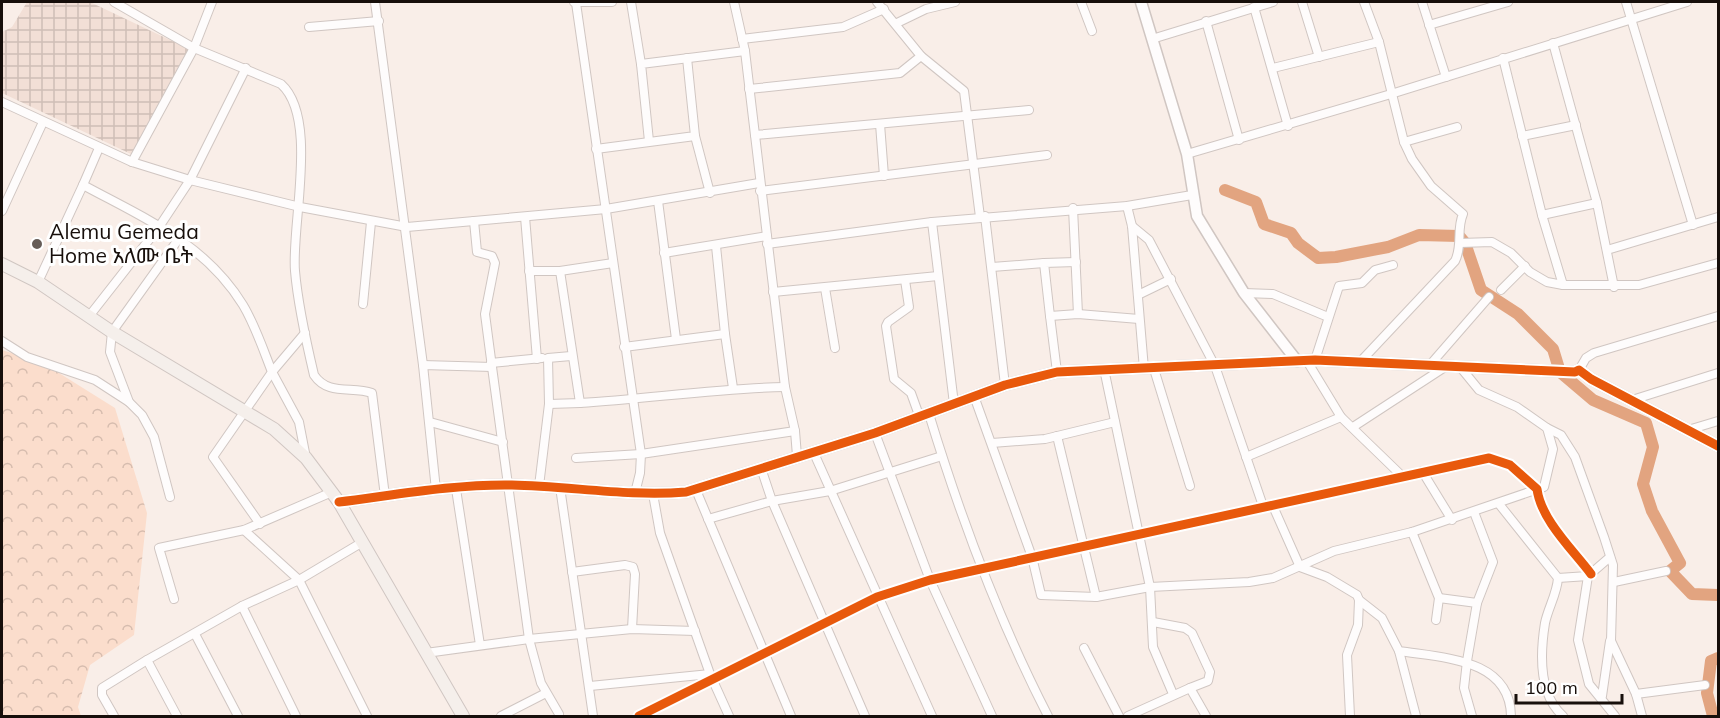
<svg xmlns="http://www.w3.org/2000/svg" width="1720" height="718" viewBox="0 0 1720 718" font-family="Mulish,'Noto Sans Ethiopic',sans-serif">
<defs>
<pattern id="industrial-grid" width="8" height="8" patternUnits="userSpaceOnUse" patternTransform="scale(1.5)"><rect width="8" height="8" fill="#f2dfd6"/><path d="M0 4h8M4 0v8" fill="none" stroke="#cfbeb6"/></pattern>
<pattern id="forest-crowns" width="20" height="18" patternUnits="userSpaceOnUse" patternTransform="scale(1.5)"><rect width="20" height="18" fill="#fbddcc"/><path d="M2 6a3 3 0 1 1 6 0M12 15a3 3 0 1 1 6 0" fill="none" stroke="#d6bcae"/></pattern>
</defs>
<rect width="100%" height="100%" fill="#f9eee8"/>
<polygon fill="url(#industrial-grid)" points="27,2 90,2 189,49 133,155 2,93 2,32 12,27"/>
<polygon fill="url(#forest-crowns)" points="2,350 43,363 115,408 147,513 134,635 90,665 78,707 81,716 2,716"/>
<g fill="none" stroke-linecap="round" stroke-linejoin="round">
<g stroke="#e2a480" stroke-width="12">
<polyline points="1225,190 1256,202 1264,224 1291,233 1298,243 1318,258 1336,257 1388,247 1419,235 1459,236 1465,243 1481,290 1518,314 1553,349 1560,372 1593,400 1646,423 1653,447 1643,484 1652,511 1680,563 1670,571 1692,594 1718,595"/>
<polyline points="1713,716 1707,693 1711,661 1718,658"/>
</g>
<defs>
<g id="minor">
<path d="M114,2L194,48L281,84C319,118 291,225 295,271C298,306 306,341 314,375C328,396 352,386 372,393L385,496"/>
<polyline points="375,2 423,365"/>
<polyline points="574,2 612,2"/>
<polyline points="631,2 641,64"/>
<polyline points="734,2 745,51 785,387 795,431 797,456"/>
<polyline points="877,2 921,56 964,91 980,217"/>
<polyline points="1081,2 1092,31"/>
<polyline points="1302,2 1319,57"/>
<polyline points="1422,2 1446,77"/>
<polyline points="1626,2 1693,225"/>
<polyline points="576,3 641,454 640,473 635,493"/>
<polyline points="1254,7 1288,126"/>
<polyline points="1206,21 1239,140"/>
<polyline points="897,23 926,9 955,2"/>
<polyline points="1429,25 1508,2"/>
<polyline points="309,27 379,21"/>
<polyline points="742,39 843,27 884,9"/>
<polyline points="1152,39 1273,2"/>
<polyline points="1553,43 1597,203 1614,287"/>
<polyline points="1503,58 1542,215 1563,285"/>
<polyline points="1273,68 1379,42"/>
<polyline points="749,89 900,73 921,56"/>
<polyline points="2,102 132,162 190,180 300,207 407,227 606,209 759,183"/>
<polyline points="880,124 884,176"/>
<polyline points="755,135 1029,110"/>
<polyline points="695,136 710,193"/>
<polyline points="1522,136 1576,125"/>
<polyline points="649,141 641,64 745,51"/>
<polyline points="1404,142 1457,127"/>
<path d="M99,148L83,185C144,218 205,243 243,305C255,325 263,349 272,372L213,457L260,524"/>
<polyline points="596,149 695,136 687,58"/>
<polyline points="1187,154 1391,94 1687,2"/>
<polyline points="132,162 194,48 212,2"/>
<polyline points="760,191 1047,155"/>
<polyline points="658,201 676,339"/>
<polyline points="1127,206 1132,226 1144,369"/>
<polyline points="1073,208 1078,314"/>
<polyline points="2,211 43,122"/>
<polyline points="1542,215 1597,203"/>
<polyline points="985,216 1005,385"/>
<polyline points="525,217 537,359"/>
<polyline points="932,222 954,404"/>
<polyline points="1132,226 1149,240 1215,366 1263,506"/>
<polyline points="1460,243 1492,242 1511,253 1530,272 1547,282 1563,285 1639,285 1718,263"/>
<polyline points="767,244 932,222 1127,206 1192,195"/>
<polyline points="1607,250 1718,217"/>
<polyline points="664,253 767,236"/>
<polyline points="1076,262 1044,263 1050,316 1078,314 1139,319"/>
<polyline points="992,267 1044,263"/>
<polyline points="529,271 560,271 613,263"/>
<polyline points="905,280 909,307 888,322 886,326 894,379 911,393 920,418"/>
<polyline points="38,282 83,185"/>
<polyline points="825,288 835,348"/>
<polyline points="1501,290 1525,266"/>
<polyline points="773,292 938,276"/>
<polyline points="1244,293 1273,294 1328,317"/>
<polyline points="1138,295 1171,279"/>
<polyline points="363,304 371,222"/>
<polyline points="90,315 159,227 190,180 246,68"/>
<polyline points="1050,316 1057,372"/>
<polyline points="305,333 272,372 299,422 306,458"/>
<polyline points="725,334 733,388"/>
<polyline points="2,341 27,357 95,380 129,402"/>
<polyline points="624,347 725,334 716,246"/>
<polyline points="1315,360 1339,286 1362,283 1375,270 1393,265"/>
<polyline points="1307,361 1341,417 1402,476"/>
<path d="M1360,362L1455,261C1463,245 1456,230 1463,214L1431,186L1412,159L1404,142L1379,42L1364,2"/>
<polyline points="491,363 542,358"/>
<polyline points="1429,366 1489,297"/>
<polyline points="492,367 529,639 541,683 559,714"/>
<polyline points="1104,369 1150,587 1153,647 1173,694"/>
<polyline points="1154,369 1190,486"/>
<polyline points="1579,370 1586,358 1594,353 1718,316"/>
<polyline points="974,396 1032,557 1041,595 1096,597 1150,587 1249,582 1273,578 1334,551 1412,532 1544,487 1553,449 1547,428 1517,407 1479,390 1461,368"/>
<polyline points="1632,400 1718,373"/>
<path d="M580,403C649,399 716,388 785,387"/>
<polyline points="549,404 580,403 560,271"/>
<path d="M929,414C961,519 998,619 1048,716"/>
<polyline points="430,422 503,442"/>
<polyline points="1353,427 1445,367"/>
<polyline points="1547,428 1561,435 1575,457 1604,537 1613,565 1611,641 1636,694 1642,716"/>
<polyline points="1688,430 1718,421"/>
<polyline points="875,433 930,580 992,716"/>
<polyline points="1057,436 1096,597"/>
<polyline points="992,443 1045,439 1115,422"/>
<polyline points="813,451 932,716"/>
<polyline points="1246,457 1341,417"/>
<polyline points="576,458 641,454 795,431"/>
<polyline points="761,468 772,501 865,716"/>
<polyline points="1422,471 1452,520"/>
<polyline points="539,486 549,404 548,358 571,356"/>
<polyline points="560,487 593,716"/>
<polyline points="456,489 480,645"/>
<polyline points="436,490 423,365 492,367 485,314 495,263 492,256 477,252 474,221"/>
<polyline points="696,490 791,716"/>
<polyline points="653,494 660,533 710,674 729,716"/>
<polyline points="170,497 154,437 142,415 129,402 110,352 112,332 180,237"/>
<path d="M1272,504L1300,567L1327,577L1357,595L1359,600L1382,618L1399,651C1442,658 1510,658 1511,716"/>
<path d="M1499,504L1558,578C1557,594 1548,608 1545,623C1540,654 1539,695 1563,716"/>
<polyline points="708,519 772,501 830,491 942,456"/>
<polyline points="244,530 299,580 367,716"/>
<polyline points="1412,532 1439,598 1436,620"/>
<polyline points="1610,557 1588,576 1578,640 1589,684 1615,716"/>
<polyline points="572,572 625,565 633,567 635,574 632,629"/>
<polyline points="1558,578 1588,576"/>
<polyline points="1614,582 1666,571"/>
<polyline points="1439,598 1477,603"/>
<polyline points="174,599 159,548 244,530 332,492"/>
<polyline points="242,606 296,716"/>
<polyline points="1153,622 1185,628 1192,633 1210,672 1208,681 1190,688 1206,716"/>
<polyline points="195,634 238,716"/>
<polyline points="1084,648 1119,716"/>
<polyline points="1399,651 1416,716"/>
<polyline points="426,653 529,639 632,629 695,631"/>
<polyline points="590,686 710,674"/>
<polyline points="1636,694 1705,685"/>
<polyline points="1602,696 1610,641"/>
<polyline points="114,716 102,695 102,688 147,660"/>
<polyline points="177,716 147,660 242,606 299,580 361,543"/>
<polyline points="501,716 546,693"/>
<path d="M639,716L877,597L930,580L1489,458L1510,465L1537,489C1541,520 1573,550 1591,574"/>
<polyline points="1128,716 1190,688"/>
<polyline points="1350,716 1347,655 1358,625 1359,600"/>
<polyline points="1472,716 1464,688 1467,661 1477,603 1493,562 1474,512"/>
</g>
<g id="tertiary">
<polyline points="1141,2 1187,154 1197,216 1244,293 1297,361"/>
<path d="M339,502C395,495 454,484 512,485C570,486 629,497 686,492L875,433L1005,385L1057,372L1315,360L1575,372L1579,370L1591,379L1718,446"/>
</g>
<polyline id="secondary" points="2,264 38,282 112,332 274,429 306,458 339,502 463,716"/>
</defs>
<use href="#minor" stroke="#d0c6c2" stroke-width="10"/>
<use href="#tertiary" stroke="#d0c6c2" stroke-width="13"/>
<use href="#secondary" stroke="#d0c6c2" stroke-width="14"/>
<use href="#minor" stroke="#fefcfc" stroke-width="8"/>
<use href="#tertiary" stroke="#fefcfc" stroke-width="10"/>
<use href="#secondary" stroke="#f5efeb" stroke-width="12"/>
<defs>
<g id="cycleway">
<path d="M339,502C395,495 454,484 512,485C570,486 629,497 686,492L875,433L1005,385L1057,372L1315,360L1575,372L1579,370L1591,379L1718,446"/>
<path d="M639,716L877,597L930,580L1489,458L1510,465L1537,489C1541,520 1573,550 1591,574"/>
</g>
</defs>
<use href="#cycleway" stroke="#fff" stroke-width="13"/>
<use href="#cycleway" stroke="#e8590c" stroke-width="9"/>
</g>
<circle fill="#665d58" stroke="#fff" stroke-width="2" cx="37" cy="244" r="6"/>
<g text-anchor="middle" stroke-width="6" stroke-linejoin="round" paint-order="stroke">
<g font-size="21" fill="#170f0b" stroke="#fff" text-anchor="start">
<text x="49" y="239">Alemu Gemeda<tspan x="49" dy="24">Home አለሙ ቤት</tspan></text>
</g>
</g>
<rect width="1720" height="718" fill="none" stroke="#170f0b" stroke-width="6"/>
<path d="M1516 694v9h106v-9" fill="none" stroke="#170f0b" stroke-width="3"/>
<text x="1525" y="694" font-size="18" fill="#170f0b" stroke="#ffffff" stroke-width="4.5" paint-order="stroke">100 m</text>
</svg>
